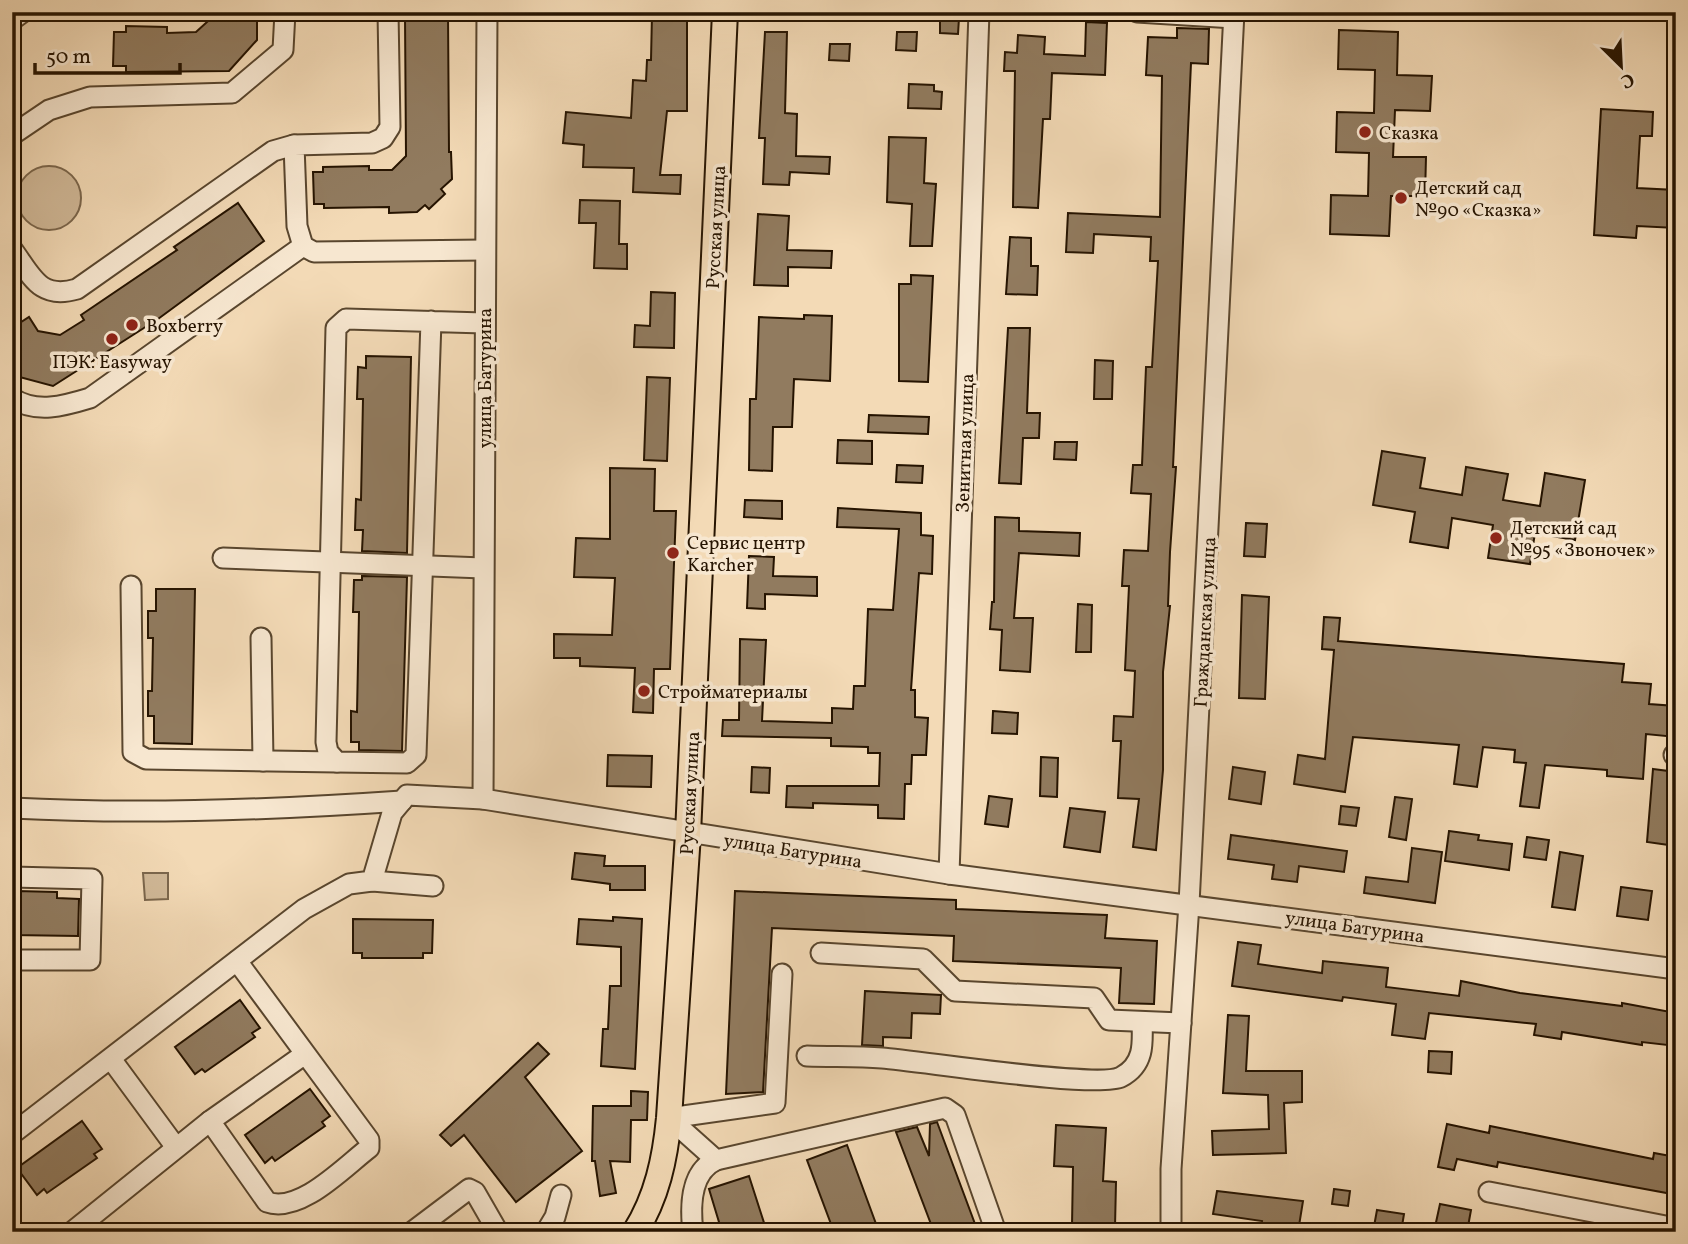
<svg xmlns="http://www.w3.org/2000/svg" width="1688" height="1244" viewBox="0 0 1688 1244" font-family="Vollkorn,serif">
<rect width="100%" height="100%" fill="#f3dab6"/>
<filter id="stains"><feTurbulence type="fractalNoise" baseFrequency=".00286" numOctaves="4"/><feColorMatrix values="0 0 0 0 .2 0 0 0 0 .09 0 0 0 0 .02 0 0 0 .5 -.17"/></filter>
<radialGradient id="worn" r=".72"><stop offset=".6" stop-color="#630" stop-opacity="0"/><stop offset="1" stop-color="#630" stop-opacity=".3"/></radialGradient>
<g fill="#d0b897" stroke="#7b664c" stroke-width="2">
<circle cx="49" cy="198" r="32"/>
<polygon points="143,873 168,873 168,899 145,900"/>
</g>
<g fill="#917b5f" stroke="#261401" stroke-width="2">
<polygon points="218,12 257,12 257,40 229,71 126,72 126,66 113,66 114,32 126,32 126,26 167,27 167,33 196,32"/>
<polygon points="409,12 448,14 449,152 451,152 452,179 441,189 445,194 429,209 425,205 417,212 389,213 389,207 324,208 324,204 314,204 313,172 323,172 323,167 369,166 369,170 392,170 406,156 405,16"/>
<polygon points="652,14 687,15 687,111 667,111 660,175 681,175 680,194 633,192 634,168 583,167 584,145 563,143 566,112 631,118 633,80 646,81 647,60 651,60"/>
<polygon points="940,17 959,18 958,34 940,33"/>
<polygon points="1086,22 1107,23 1105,75 1052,73 1050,119 1043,119 1038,208 1013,207 1015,71 1004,71 1005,52 1017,53 1018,35 1045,37 1044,54 1085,56"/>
<polygon points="1177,28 1209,29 1208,64 1191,63 1173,467 1176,467 1170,552 1168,606 1170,606 1163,672 1163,770 1156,850 1133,847 1139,799 1118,798 1121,741 1113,741 1114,716 1133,717 1135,671 1125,670 1129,586 1122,586 1124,550 1148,551 1151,494 1131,493 1133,465 1142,465 1146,367 1152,367 1158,261 1150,261 1151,237 1094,234 1093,253 1066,252 1068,213 1160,217 1162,76 1146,75 1148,37 1177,38"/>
<polygon points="1339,30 1398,32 1397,75 1432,76 1430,111 1395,110 1393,157 1426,157 1425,196 1391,196 1389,236 1330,234 1331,195 1368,196 1369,153 1336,152 1337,112 1374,113 1375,70 1338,69"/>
<polygon points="765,32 787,32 785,113 797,114 796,156 830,157 829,174 790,172 789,185 763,184 765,138 759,138"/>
<polygon points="897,32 917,32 916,51 896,50"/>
<polygon points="830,44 850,44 849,61 829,60"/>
<polygon points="909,84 934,85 934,91 942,92 941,109 908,108"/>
<polygon points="1601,109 1653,112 1652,136 1640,136 1637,188 1676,190 1676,228 1637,226 1636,238 1594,235"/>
<polygon points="889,137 926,138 924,183 936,184 932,246 910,246 912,204 887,202"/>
<polygon points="580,200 620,201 619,244 627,244 627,269 594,268 596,223 579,223"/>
<polygon points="238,203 264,241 158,319 53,386 12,375 12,328 29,317 38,331 60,335 84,320 81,315 177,250 174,247"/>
<polygon points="758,214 789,216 787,250 832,251 831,268 788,267 788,286 754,285"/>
<polygon points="1010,237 1031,238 1031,266 1038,266 1037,295 1006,294"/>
<polygon points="911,275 933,276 928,382 899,381 899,284 911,284"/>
<polygon points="651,292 675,293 674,348 634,347 635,325 650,326"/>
<polygon points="804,315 832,316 830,381 794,379 792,427 773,427 772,471 749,470 750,399 756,399 759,317 804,319"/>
<polygon points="1008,328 1030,328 1027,413 1040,413 1039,438 1023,438 1021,484 999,483"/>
<polygon points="366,356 411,357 407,553 362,551 363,530 355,530 356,499 361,500 363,399 357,399 358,367 366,368"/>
<polygon points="1095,360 1113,361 1112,399 1094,399"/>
<polygon points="647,377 670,378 667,461 644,460"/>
<polygon points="869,415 929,417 928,434 868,432"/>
<polygon points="838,440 872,441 872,464 837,463"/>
<polygon points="1055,442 1077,442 1076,460 1054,459"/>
<polygon points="1382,451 1425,458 1420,488 1462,495 1466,467 1508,474 1503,500 1540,506 1545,473 1585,480 1575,540 1535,533 1530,564 1488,558 1493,525 1452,518 1448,548 1410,542 1415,512 1373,505"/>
<polygon points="897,465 923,466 922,483 896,482"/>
<polygon points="610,468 655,469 654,511 676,511 670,669 654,669 653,713 633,712 635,668 580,666 580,658 554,658 554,634 612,635 615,578 574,577 576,538 610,539"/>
<polygon points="745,500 782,501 782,519 744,517"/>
<polygon points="838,508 921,513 921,535 933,536 932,574 919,573 911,690 915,690 915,717 928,718 926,755 912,755 911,784 905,784 904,819 878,818 878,805 813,803 813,808 786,807 787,786 879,786 880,753 868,753 868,747 831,746 831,738 722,736 723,720 739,720 740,639 766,640 762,721 832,723 832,708 853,709 854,686 865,686 868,609 893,610 899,529 837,527"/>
<polygon points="995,517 1019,518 1019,531 1080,533 1079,556 1019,553 1014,618 1033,618 1030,672 1000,670 1002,630 990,629 992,602 994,602"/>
<polygon points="1246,523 1267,524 1265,557 1244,556"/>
<polygon points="749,556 774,557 773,576 817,577 817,596 765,594 765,609 747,608"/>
<polygon points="362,576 407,577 402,751 359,750 359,742 351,742 351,711 357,712 359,612 353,612 354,580 362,580"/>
<polygon points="156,589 195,589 192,744 154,743 154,716 148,716 148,691 152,691 153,638 148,638 148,611 156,611"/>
<polygon points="1242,595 1269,597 1265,699 1239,698"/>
<polygon points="1078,604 1092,605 1091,652 1076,652"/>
<polygon points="1324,617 1340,618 1338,641 1624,664 1622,682 1651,684 1649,704 1676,706 1676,737 1646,734 1643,779 1607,776 1607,770 1545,765 1539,808 1520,806 1526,763 1514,762 1515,750 1483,747 1477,787 1454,784 1459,745 1353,737 1345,792 1294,784 1298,755 1325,759 1334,650 1322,649"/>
<polygon points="993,711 1018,713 1017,734 992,733"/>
<polygon points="608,755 652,756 651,787 607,786"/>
<polygon points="1041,757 1058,758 1057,797 1040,796"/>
<polygon points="752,767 770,768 769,793 751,792"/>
<polygon points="1233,767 1265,772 1261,804 1229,799"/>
<polygon points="1653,769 1676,772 1676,846 1647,842"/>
<polygon points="989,796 1012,799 1008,827 985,824"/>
<polygon points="1395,797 1412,799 1406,840 1389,837"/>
<polygon points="1341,806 1359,808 1356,826 1339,824"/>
<polygon points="1070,808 1105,812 1100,852 1064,847"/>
<polygon points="1449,831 1479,835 1478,840 1512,844 1509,870 1445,861"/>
<polygon points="1231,835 1347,851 1344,872 1299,866 1297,882 1272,879 1274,865 1228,859"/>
<polygon points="1527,837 1549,840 1546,860 1524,857"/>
<polygon points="1412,848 1442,852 1435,903 1364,893 1366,877 1408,882"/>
<polygon points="1560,852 1583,856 1575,910 1552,907"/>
<polygon points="575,853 605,856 604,866 645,866 645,890 610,890 610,884 572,879"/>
<polygon points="1621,887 1652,891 1648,920 1617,916"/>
<polygon points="16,891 57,892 57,898 79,899 78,936 12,935 12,896 16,896"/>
<polygon points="735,891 956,900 956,909 1107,915 1105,938 1157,941 1154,1004 1119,1003 1121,968 953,961 954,936 772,928 763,1092 726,1094"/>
<polygon points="613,917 642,919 635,1069 601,1066 603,1029 608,1029 610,986 621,986 621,947 577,944 579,919 613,921"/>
<polygon points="353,919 433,920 432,953 423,953 423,958 362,958 362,953 353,953"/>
<polygon points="1238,942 1261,945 1258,964 1322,973 1323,961 1388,968 1386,987 1459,996 1461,981 1520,993 1622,1006 1622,1003 1676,1013 1676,1046 1642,1042 1642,1045 1562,1032 1561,1039 1534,1035 1536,1024 1429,1013 1425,1039 1392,1035 1396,1004 1343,997 1342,1001 1232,986"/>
<polygon points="865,991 941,995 940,1014 912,1013 911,1038 883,1037 883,1046 862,1045"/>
<polygon points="240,1000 260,1028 252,1033 255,1037 205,1072 202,1069 195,1074 175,1047"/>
<polygon points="1228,1015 1249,1016 1246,1071 1302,1071 1302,1102 1284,1103 1286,1153 1213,1155 1212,1131 1269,1129 1268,1095 1223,1093"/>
<polygon points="538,1043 549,1054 525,1077 582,1151 516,1202 464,1135 451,1146 440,1135"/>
<polygon points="1429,1051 1452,1052 1451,1074 1428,1072"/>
<polygon points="310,1089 330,1116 322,1122 325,1126 275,1161 272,1157 265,1163 245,1135"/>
<polygon points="631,1091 648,1092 647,1120 631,1120 630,1162 610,1161 616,1193 600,1196 595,1161 592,1161 593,1106 631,1106"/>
<polygon points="82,1121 102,1149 94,1154 97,1158 47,1193 44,1189 37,1195 17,1168"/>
<polygon points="937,1122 978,1232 934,1232 896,1132 917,1127 929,1156 930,1124"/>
<polygon points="1447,1124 1489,1133 1490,1126 1653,1159 1654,1153 1676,1157 1672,1194 1498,1162 1497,1167 1457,1159 1454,1170 1438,1167"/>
<polygon points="1056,1125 1106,1128 1103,1181 1116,1182 1115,1227 1072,1226 1073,1167 1054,1166"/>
<polygon points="847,1145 879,1232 834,1232 807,1160"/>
<polygon points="749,1176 767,1232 722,1232 709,1189"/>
<polygon points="1334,1189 1350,1191 1348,1206 1332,1204"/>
<polygon points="1217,1191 1303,1201 1298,1232 1261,1228 1262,1221 1213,1214"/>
<polygon points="1440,1204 1471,1210 1467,1232 1435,1227"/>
<polygon points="1377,1210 1404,1214 1401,1232 1373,1232"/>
</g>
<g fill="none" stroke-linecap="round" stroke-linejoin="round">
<defs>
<g id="minor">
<polyline points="388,12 390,127 383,138 372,143 294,145 297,226 303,246 314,252 484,250"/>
<polyline points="1137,12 1234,18"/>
<polyline points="12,20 23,12"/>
<polyline points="12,135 49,110 90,97 232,93 283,50 285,12"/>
<path d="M12,249C32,276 39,300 77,289L273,151L294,145"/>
<polyline points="431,321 416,755 407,763 337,762 328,752 326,742 336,328 346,319 484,323"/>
<path d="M12,398C36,414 64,406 90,398L303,246"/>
<polyline points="223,558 483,568"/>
<polyline points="131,586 133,752 146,759 337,762"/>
<polyline points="261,638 263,761"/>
<polyline points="1674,755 1676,755"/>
<polyline points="483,799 487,12"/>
<path d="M12,808C143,815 272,810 402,801"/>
<polyline points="949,874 979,12"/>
<polyline points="12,877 92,879 90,960 12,960"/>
<polyline points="372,881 433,886"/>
<polyline points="821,953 923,959 955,991 1094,998 1109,1020 1181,1023"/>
<path d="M237,961L369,1140V1148C344,1167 300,1214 267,1202L210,1121L305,1054"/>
<path d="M807,1056C832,1057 857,1056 882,1058C921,1061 1097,1089 1121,1077C1144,1065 1143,1044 1142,1022"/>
<polyline points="111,1059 175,1146"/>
<polyline points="669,1118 716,1160 945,1108 955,1115 996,1232"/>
<polyline points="669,1118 775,1103 782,974"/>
<polyline points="12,1134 304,909 349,884 372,881 392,813 407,795 483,799 949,874 1676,969"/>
<polyline points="1489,1192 1676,1228"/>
<polyline points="72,1232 210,1121"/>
<polyline points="412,1232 469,1189 475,1192 498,1232"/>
<polyline points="546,1232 555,1217 561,1195"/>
<path d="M693,1232C690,1207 690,1172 716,1160"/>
<polyline points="1171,1232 1171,1169 1189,904 1234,12"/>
</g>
<path id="major" d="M635,1232C657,1197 665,1159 669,1118L688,834L725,12"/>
</defs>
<use href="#minor" stroke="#59462e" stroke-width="23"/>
<use href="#major" stroke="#261401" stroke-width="28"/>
<use href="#minor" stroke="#f7e7d0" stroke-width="19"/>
<use href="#major" stroke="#f3dab6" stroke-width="24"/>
</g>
<g fill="#8f2418" stroke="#f7e7d0" stroke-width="2.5">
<circle cx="1365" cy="132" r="7"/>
<circle cx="1401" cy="198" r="7"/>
<circle cx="132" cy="325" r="7"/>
<circle cx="112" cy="339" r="7"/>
<circle cx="1496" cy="538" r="7"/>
<circle cx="673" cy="553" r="7"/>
<circle cx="644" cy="691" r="7"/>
</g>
<g text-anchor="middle" stroke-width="7" stroke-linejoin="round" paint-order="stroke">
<g font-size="19" fill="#261401" stroke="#f7e7d0" text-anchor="start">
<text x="1379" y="139">Сказка</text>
<text x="1415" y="194">Детский сад<tspan x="1415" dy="22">№90 «Сказка»</tspan></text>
<text x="146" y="332">Boxberry</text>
<text x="112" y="368" text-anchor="middle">ПЭК: Easyway</text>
<text x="1510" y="534">Детский сад<tspan x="1510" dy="22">№95 «Звоночек»</tspan></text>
<text x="687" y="549">Сервис центр<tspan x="687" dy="22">Karcher</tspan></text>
<text x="658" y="698">Стройматериалы</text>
</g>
<g font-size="19" fill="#261401" stroke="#f7e7d0">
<text transform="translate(715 227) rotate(-87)" y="7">Русская улица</text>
<text transform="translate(484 378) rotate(-90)" y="7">улица Батурина</text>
<text transform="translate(964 443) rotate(-88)" y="7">Зенитная улица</text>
<text transform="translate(1204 622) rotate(-87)" y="7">Гражданская улица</text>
<text transform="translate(689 793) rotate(-87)" y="7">Русская улица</text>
<text transform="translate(793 850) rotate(9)" y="7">улица Батурина</text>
<text transform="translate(1355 926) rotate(8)" y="7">улица Батурина</text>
</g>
</g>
<rect width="1688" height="1244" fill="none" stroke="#f3dab6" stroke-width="42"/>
<rect x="14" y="14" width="1660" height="1216" fill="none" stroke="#261401" stroke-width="3.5"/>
<rect x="21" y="21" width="1646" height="1202" fill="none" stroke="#261401" stroke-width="2"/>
<g transform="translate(1621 66) rotate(156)" stroke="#f7e7d0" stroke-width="5" paint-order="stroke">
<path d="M0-5L12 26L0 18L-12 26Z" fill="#261401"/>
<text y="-10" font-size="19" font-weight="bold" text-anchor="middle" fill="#261401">С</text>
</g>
<path d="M35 63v10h145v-10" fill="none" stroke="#261401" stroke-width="3.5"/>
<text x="46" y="63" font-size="21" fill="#261401" stroke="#f7e7d0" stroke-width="5" paint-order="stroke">50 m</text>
<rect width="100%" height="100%" filter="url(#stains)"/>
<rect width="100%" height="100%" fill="url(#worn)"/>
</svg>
